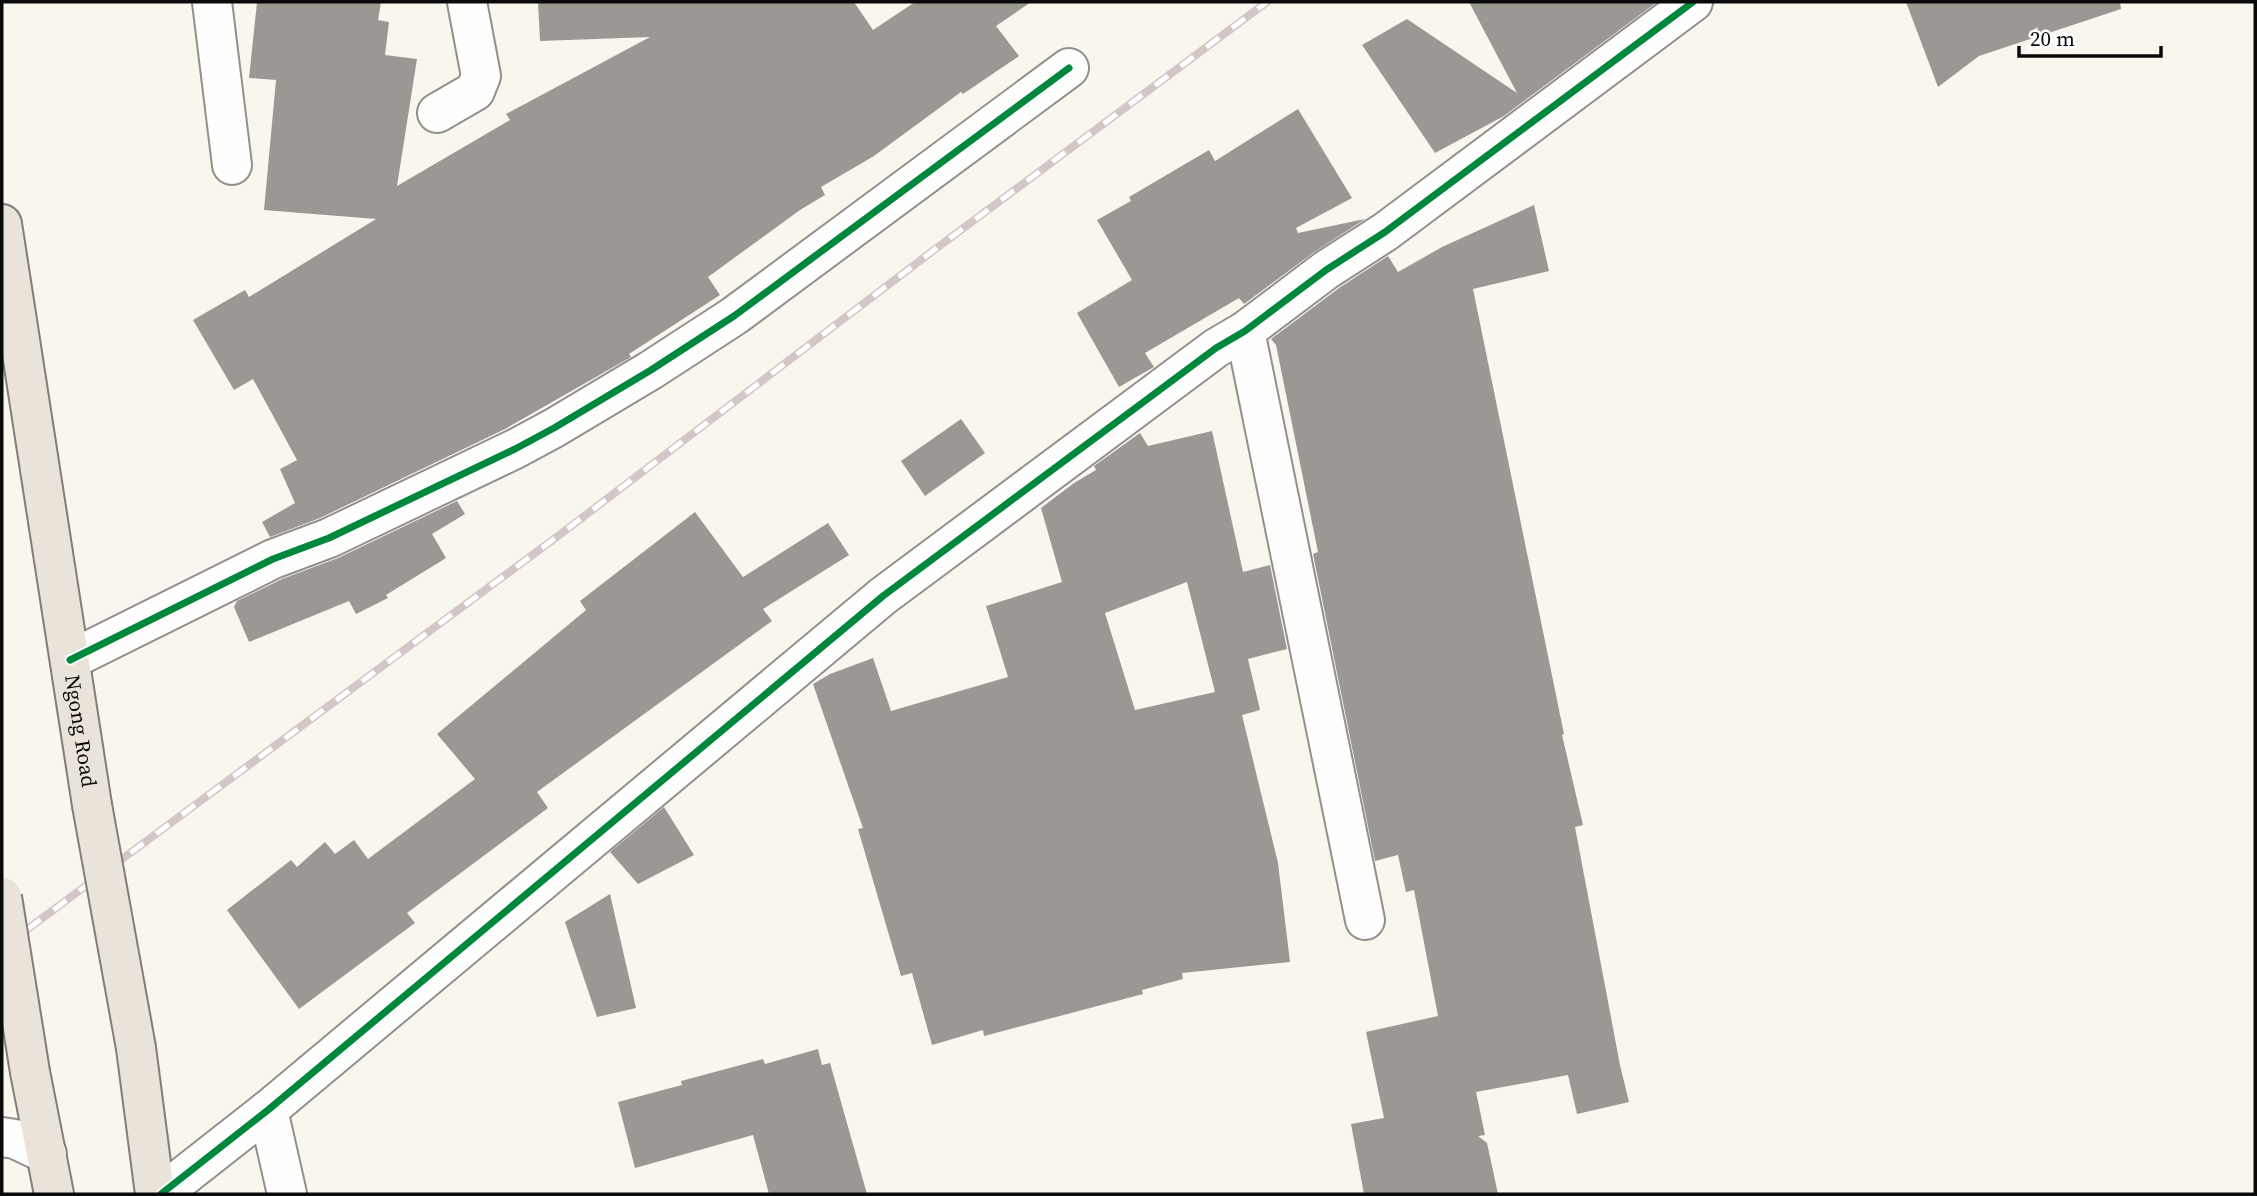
<svg xmlns="http://www.w3.org/2000/svg" width="2257" height="1196" viewBox="0 0 2257 1196" font-family="'Source Serif 4',serif">
<rect width="100%" height="100%" fill="#f9f6ee"/>
<g fill="#9b9894" fill-rule="evenodd">
<polygon points="257,2 381,2 378,20 389,22 385,55 417,59 397,186 510,120 506,114 650,37 540,41 538,2 854,2 873,30 915,2 1031,2 996,26 1019,56 963,94 961,92 874,156 821,187 825,195 800,210 708,277 720,295 629,354 631,357 505,429 320,518 270,537 262,522 295,503 280,469 297,460 253,379 234,390 193,320 245,290 249,297 376,219 264,210 276,80 249,78"/>
<polygon points="1469,2 1657,2 1504,116 1435,153 1362,45 1407,19 1517,93"/>
<polygon points="1906,2 2120,2 2121,9 1979,56 1938,87"/>
<polygon points="1298,109 1352,198 1296,228 1298,233 1365,219 1313,253 1244,304 1239,298 1145,353 1154,367 1119,387 1077,313 1132,280 1097,220 1131,201 1129,197 1209,150 1215,161"/>
<polygon points="1534,205 1549,271 1473,289 1564,734 1562,735 1583,825 1575,827 1620,1065 1629,1102 1577,1114 1568,1075 1476,1092 1485,1135 1478,1136 1487,1143 1498,1194 1364,1194 1351,1124 1384,1118 1366,1032 1438,1016 1414,890 1406,892 1398,855 1375,861 1313,554 1318,552 1276,345 1271,339 1339,288 1388,256 1398,272 1442,247"/>
<polygon points="961,419 985,453 925,496 901,461"/>
<path d="M1212,431L1243,572L1270,565L1287,649L1248,659L1260,710L1242,715L1278,863L1290,962L1182,973L1183,979L1142,990L1143,994L984,1036L983,1030L932,1045L912,973L901,976L858,829L863,828L813,684L830,674L873,658L891,711L1008,677L986,606L1062,582L1041,508L1074,483L1096,470L1094,466L1140,433L1148,446ZM1187,582L1215,692L1135,710L1105,613Z"/>
<polygon points="457,501 465,514 432,534 446,558 386,595 388,598 356,614 349,601 249,642 234,607 237,601 282,579 338,558"/>
<polygon points="695,512 743,577 828,523 849,555 763,609 772,621 537,792 548,808 407,913 415,923 299,1009 227,910 291,860 297,867 325,842 335,854 354,840 368,859 475,779 437,734 586,610 580,601"/>
<polygon points="664,807 694,855 638,884 610,852"/>
<polygon points="610,894 636,1008 597,1017 565,922"/>
<polygon points="818,1049 822,1065 830,1063 867,1194 769,1194 753,1135 635,1168 618,1102 682,1085 681,1081 763,1059 765,1064"/>
</g>
<g fill="none" stroke-linecap="round" stroke-linejoin="round">
<defs>
<g id="minor">
<polyline points="212,2 232,165"/>
<polyline points="437,113 475,91 481,76 467,2"/>
<polyline points="1245,331 1365,920"/>
<polyline points="70,660 273,559 329,538 515,449 554,428 651,370 734,316 1069,68"/>
<polyline points="268,1110 287,1194"/>
<polyline points="2,1137 15,1139 47,1154"/>
<polyline points="161,1194 268,1110 883,596 1216,348 1245,331 1326,270 1385,232 1693,2"/>
</g>
<g id="major">
<path id="s1" d="M2,224L92,805"/>
<polyline points="136,1048 155,1194"/>
<polyline points="30,1072 54,1194"/>
</g>
</defs>
<use href="#minor" stroke="#92908d" stroke-width="42"/>
<use href="#major" stroke="#7f7e7a" stroke-width="42"/>
<use href="#minor" stroke="#fefefc" stroke-width="38"/>
<use href="#major" stroke="#e9e3d9" stroke-width="38"/>
<defs>
<polyline id="rail" points="2,948 562,533 930,253 1267,2"/>
</defs>
<use href="#rail" stroke="#d4c6c6" stroke-width="8"/>
<use href="#rail" stroke="#fff" stroke-width="5" stroke-dasharray="16" stroke-linecap="butt"/>
<defs>
<g id="major-bridge">
<polyline points="92,805 136,1048"/>
<polyline points="2,897 30,1072"/>
</g>
</defs>
<use href="#major-bridge" stroke="#7f7e7a" stroke-width="42" stroke-linecap="butt"/>
<use href="#major-bridge" stroke="#e9e3d9" stroke-width="38"/>
<defs>
<g id="cycleway">
<polyline points="70,660 273,559 329,538 515,449 554,428 651,370 734,316 1069,68"/>
<polyline points="161,1194 268,1110 883,596 1216,348 1245,331 1326,270 1385,232 1693,2"/>
</g>
</defs>
<use href="#cycleway" stroke="#fff" stroke-width="11"/>
<use href="#cycleway" stroke="#00873e" stroke-width="7"/>
</g>
<g text-anchor="middle" stroke-width="7" stroke-linejoin="round" paint-order="stroke">
<g font-size="21" fill="#0a0a0a" stroke="#fff">
<text dy="7" stroke="none"><textPath href="#s1" startOffset="513">Ngong Road</textPath></text>
</g>
</g>
<rect width="2257" height="1196" fill="none" stroke="#0a0a0a" stroke-width="7"/>
<path d="M2019 46v10h142v-10" fill="none" stroke="#0a0a0a" stroke-width="3.5"/>
<text x="2030" y="46" font-size="21" fill="#0a0a0a" stroke="#ffffff" stroke-width="5" paint-order="stroke">20 m</text>
</svg>
